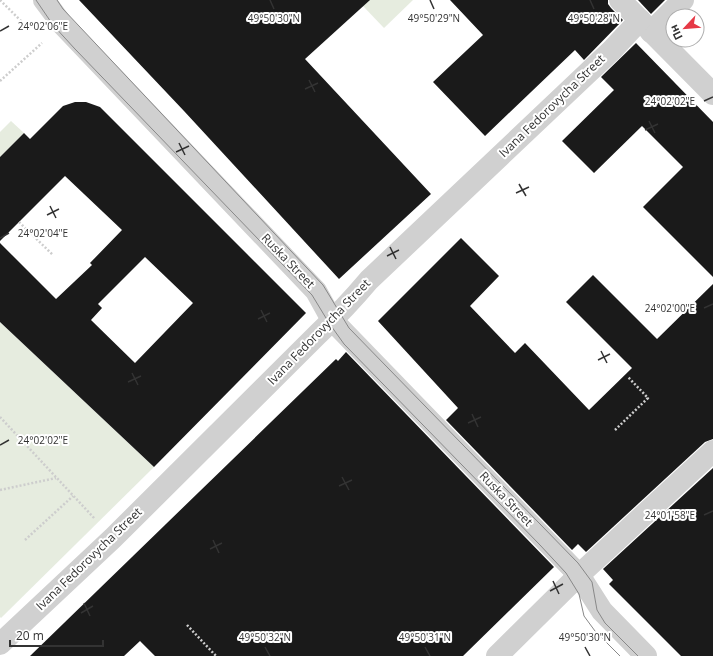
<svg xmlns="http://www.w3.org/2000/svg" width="713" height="656" viewBox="0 0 713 656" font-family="'Open Sans',sans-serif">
<rect width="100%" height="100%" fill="#fff"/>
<g fill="#e6ecdf">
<polygon points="365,0 413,0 384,28 363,6"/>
<polygon points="11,121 24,133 0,157 0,132"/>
<polygon points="0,322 154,467 1,618 0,617"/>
</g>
<g fill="#1a1a1a" fill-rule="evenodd">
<polygon points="79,0 370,0 305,59 431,194 339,279 184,111"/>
<polygon points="450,0 608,0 608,4 611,8 623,20 584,60 575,50 485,136 433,82 483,35"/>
<polygon points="638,0 665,0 651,14"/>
<polygon points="636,43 713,122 713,277 643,207 683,167 642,126 594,173 562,141 614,90 601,77"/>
<path d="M75,102H86L100,107L306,313L154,467L0,322V243L56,299L92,265L90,263L122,230L65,176L0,241V157L24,133L30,139L63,106ZM145,257L193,303L135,363L91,320L102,308L98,304Z"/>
<polygon points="461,238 499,276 470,306 515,353 525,343 589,410 632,368 566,302 593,275 657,339 713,284 713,439 705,442 586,552 578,544 572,550 446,420 458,408 378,321"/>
<polygon points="346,352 554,567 463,656 155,656 140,641 124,656 30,656 336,359 338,361"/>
<polygon points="713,468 713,656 681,656 609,584 613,580 603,569"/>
</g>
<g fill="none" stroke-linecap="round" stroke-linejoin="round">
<g stroke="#cdcdcd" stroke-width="2.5" stroke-dasharray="2 2" stroke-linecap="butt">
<polyline points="0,0 31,31"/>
<polyline points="0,81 42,43"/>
<polyline points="19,222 53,255"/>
<polyline points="0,417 95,519"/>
<polyline points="615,430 648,398 628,377"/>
<polyline points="0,490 56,478"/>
<polyline points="25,540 73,496"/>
<polyline points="187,625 216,656"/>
</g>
<g stroke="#d0d0d0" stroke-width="22">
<polyline points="44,0 62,24 316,291 332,320 579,575 602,611 646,656"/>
<polyline points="620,0 713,94"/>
<polyline points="651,32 683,0"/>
<path d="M0,644L113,538L318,334C336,317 353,299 369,280L612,50L640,20"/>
<polyline points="497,656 579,575 713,451"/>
</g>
<g stroke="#888" stroke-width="1">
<polyline points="36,0 53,25 75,49 312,295 329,323 344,344 540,545 566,573 579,594 584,616 595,631 620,656"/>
<polyline points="57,0 63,9 323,285 349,328 578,563 592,582 597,610 605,623 638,656"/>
</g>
</g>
<path fill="none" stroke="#333" stroke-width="1.5" d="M270,0L274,9M430,0L434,9M590,0L594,9M0,31L9,26M309,80L315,92M305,89L318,83M704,101L713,97M649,121L655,133M645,130L658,124M179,143L185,155M176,152L189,146M519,184L526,196M516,193L529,187M50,206L56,218M47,215L59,209M0,238L9,233M390,247L396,259M387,256L399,250M704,308L713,304M261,310L267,322M258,319L270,313M601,351L607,363M598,360L610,354M132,373L138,385M128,382L141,376M472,414L478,427M468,423L481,417M0,445L9,440M342,477L349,490M339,486L352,480M704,515L713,511M213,540L219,553M210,549L222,543M553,581L559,594M550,591L563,584M84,603L90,616M81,613L93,606M265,647L270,656M425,647L430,656M585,647L590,656"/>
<g text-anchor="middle" stroke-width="4" stroke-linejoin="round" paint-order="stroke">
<g font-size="12" fill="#333" stroke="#fff">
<text transform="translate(552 106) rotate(-44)" y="4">Ivana Fedorovycha Street</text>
<text transform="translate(288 261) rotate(46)" y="4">Ruska Street</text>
<text transform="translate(319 332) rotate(-46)" y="4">Ivana Fedorovycha Street</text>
<text transform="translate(506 499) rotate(46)" y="4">Ruska Street</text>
<text transform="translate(89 559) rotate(-44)" y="4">Ivana Fedorovycha Street</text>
</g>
</g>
<g font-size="10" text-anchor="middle" fill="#333" stroke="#fff" stroke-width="4" stroke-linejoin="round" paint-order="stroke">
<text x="274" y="22">49°50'30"N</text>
<text x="434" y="22">49°50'29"N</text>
<text x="594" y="22">49°50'28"N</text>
<text x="43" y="30">24°02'06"E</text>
<text x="670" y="105">24°02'02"E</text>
<text x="43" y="237">24°02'04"E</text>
<text x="670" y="312">24°02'00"E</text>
<text x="43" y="444">24°02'02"E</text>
<text x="670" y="519">24°01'58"E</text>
<text x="265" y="641">49°50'32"N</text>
<text x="425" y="641">49°50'31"N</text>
<text x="585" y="641">49°50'30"N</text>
</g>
<g transform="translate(685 28) rotate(244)"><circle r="19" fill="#ffffff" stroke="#adadad"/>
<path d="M0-3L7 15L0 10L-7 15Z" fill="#e63946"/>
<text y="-6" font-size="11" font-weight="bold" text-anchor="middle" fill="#333333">Пн</text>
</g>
<path d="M10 640v6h93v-6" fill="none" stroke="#333333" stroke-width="2"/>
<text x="16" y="640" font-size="12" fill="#333333" stroke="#ffffff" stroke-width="3" paint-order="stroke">20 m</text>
</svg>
